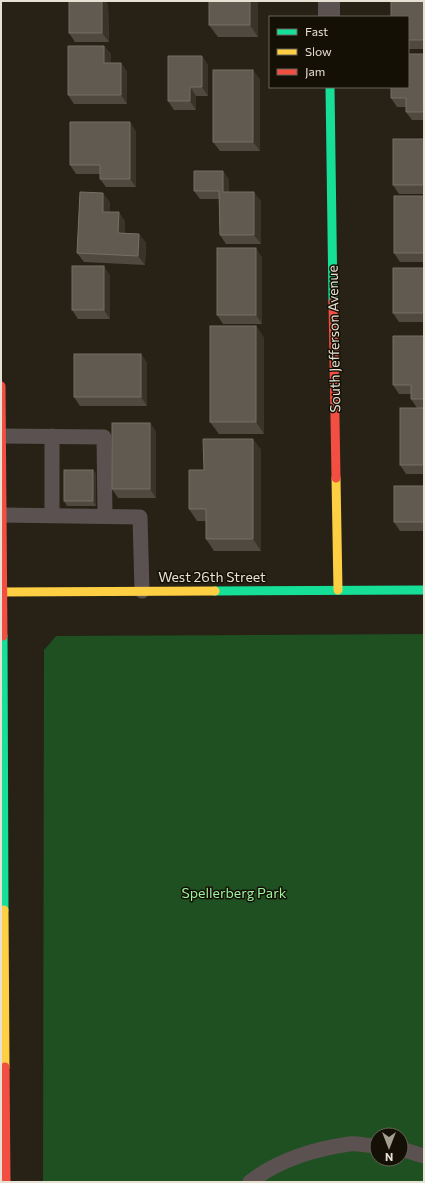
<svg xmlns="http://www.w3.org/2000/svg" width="425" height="1183" viewBox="0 0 425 1183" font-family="Commissioner,sans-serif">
<rect width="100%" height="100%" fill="#272215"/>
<path fill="#1f5021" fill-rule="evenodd" d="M424,634V1182H43L44,650L56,636ZM377,1135H401V1159H377Z"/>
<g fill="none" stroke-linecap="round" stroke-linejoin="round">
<g stroke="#5c5151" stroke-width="15">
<polyline points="1,436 104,437 105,516"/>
<polyline points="52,436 52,515"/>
<polyline points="1,515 140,517 142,591"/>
<polyline points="401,1149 424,1156"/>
<path d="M250,1182C278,1160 315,1149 349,1144C358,1143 368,1146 377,1146"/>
</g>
<polyline stroke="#5c5151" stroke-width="22" points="329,1 329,17"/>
<g stroke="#16e098" stroke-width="9">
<polyline points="330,87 333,302"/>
<polyline points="215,591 424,590"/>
<polyline points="3,636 4,910"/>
</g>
<g stroke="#ffcf43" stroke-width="9">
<polyline points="336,478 338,590"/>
<polyline points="1,592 215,591"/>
<polyline points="4,910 5,1067"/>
</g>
<g stroke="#f24e42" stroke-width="9">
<polyline points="333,302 336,478"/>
<polyline points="1,386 3,636"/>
<polyline points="5,1067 6,1182"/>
</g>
</g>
<g fill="#504940">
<polygon points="258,1 258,37 218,37 209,25"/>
<polygon points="424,1 424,49 408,49 408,17"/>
<polygon points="108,4 109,42 75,42 69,33"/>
<polygon points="104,46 111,54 111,63 121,63 127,72 127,104 74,104 68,95"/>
<polygon points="424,54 424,120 412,120 406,112 406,107 397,107 391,98"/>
<polygon points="202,56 208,65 208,96 196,96 196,110 174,110 168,101"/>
<polygon points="260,79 260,151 220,151 213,142"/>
<polygon points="136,131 136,187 106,187 100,179 100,174 76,174 70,165"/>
<polygon points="424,139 424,194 399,194 393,185"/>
<polygon points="229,179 229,192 261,201 261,244 226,244 220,235 219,199 200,199 194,191"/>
<polygon points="424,196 424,262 400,262 394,253"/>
<polygon points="110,202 109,212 125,221 125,233 139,234 146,243 145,265 84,262 77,253"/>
<polygon points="262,257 262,324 223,324 217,315"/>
<polygon points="424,268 424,322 399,322 393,313"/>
<polygon points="110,275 110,319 78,319 72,310"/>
<polygon points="256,326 264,338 264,434 219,434 210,422"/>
<polygon points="424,336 424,408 417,408 411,399 411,394 399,394 393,385"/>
<polygon points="141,354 147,363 147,406 80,406 74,397"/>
<polygon points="424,408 424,474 406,474 400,465"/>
<polygon points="150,423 156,432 156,498 118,498 112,489"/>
<polygon points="253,439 261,450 261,551 214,551 206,539 206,521 197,521 189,509 204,470"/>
<polygon points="93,470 96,474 96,506 67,506 64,501"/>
<polygon points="424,486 424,531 400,531 394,522"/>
</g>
<g fill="#393328">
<polygon points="102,1 106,1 108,4 109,42 102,33"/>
<polygon points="250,1 258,1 258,37 250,25"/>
<polygon points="104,46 111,54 111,72 104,63"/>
<polygon points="202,56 208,65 208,96 202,87"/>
<polygon points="121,63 127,72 127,104 121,95"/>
<polygon points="253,70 260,79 260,151 253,142"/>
<polygon points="190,87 196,96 196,110 190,101"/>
<polygon points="130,122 136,131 136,187 130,179"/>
<polygon points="223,171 229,179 229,201 223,192"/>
<polygon points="254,192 261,201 261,244 254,235"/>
<polygon points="103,193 110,202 109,220 103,212"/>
<polygon points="119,212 125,221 125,242 118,233"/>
<polygon points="139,234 146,243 145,265 138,256"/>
<polygon points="256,248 262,257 262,324 256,315"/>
<polygon points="104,266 110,275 110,319 104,310"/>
<polygon points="256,326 264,338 264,434 256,422"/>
<polygon points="141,354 147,363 147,406 141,397"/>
<polygon points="150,423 156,432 156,498 150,489"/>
<polygon points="253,439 261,450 261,551 253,539"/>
<polygon points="93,470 96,474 96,506 93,501"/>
</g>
<g fill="#615a50" stroke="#766f64">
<rect x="69" y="1" width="33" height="32"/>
<rect x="209" y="1" width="41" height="24"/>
<polygon points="391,1 424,1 424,40 408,40 408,17 391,17"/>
<polygon points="68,46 104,46 104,63 121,63 121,95 68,95"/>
<polygon points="408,54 424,54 424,112 406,112 406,98 391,98 391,87 408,87"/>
<polygon points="168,56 202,56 202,87 190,87 190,101 168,101"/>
<rect x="213" y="70" width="40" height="72"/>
<polygon points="70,122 130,122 130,179 100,179 100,165 70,165"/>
<rect x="393" y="139" width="31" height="46"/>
<polygon points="194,171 223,171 223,192 254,192 254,235 220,235 219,191 194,191"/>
<polygon points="80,192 103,193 103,212 119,212 118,233 139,234 138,256 77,253"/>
<rect x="394" y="196" width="30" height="57"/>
<rect x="217" y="248" width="39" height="67"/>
<rect x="72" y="266" width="32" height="44"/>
<rect x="393" y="268" width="31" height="45"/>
<rect x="210" y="326" width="46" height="96"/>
<polygon points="393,336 424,336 424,399 411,399 411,385 393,385"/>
<rect x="74" y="354" width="67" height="43"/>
<rect x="400" y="408" width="24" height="57"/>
<rect x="112" y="423" width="38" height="66"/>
<polygon points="203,439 253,439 253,539 206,539 206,509 189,509 189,470 204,470"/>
<rect x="64" y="470" width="29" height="31"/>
<rect x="394" y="486" width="30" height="36"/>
</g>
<g text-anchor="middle" stroke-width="3" stroke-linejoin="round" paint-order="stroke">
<g font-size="14" fill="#e7e1d3" stroke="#141006">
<text transform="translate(334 339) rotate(-91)" y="5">South Jefferson Avenue</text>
<text x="212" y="582">West 26th Street</text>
</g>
<g font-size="14" fill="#9cf49e" stroke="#141006">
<text x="234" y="898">Spellerberg Park</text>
</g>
</g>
<rect width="425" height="1183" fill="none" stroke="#e7e1d3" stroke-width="4"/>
<rect x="269" y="16" width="140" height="72" fill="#141006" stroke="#686458"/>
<rect x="277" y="29" width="20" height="6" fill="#16e098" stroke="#686458"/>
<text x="305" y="36" font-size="12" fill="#e7e1d3">Fast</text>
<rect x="277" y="49" width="20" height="6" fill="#ffcf43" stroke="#686458"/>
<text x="305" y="56" font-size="12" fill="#e7e1d3">Slow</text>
<rect x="277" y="69" width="20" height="6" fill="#f24e42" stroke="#686458"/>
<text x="305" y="76" font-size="12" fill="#e7e1d3">Jam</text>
<g transform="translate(389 1147) rotate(180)"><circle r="19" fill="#141006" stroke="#686458"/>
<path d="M0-3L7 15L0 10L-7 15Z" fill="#a49e90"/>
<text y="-6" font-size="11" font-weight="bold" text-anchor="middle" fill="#e7e1d3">N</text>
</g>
</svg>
